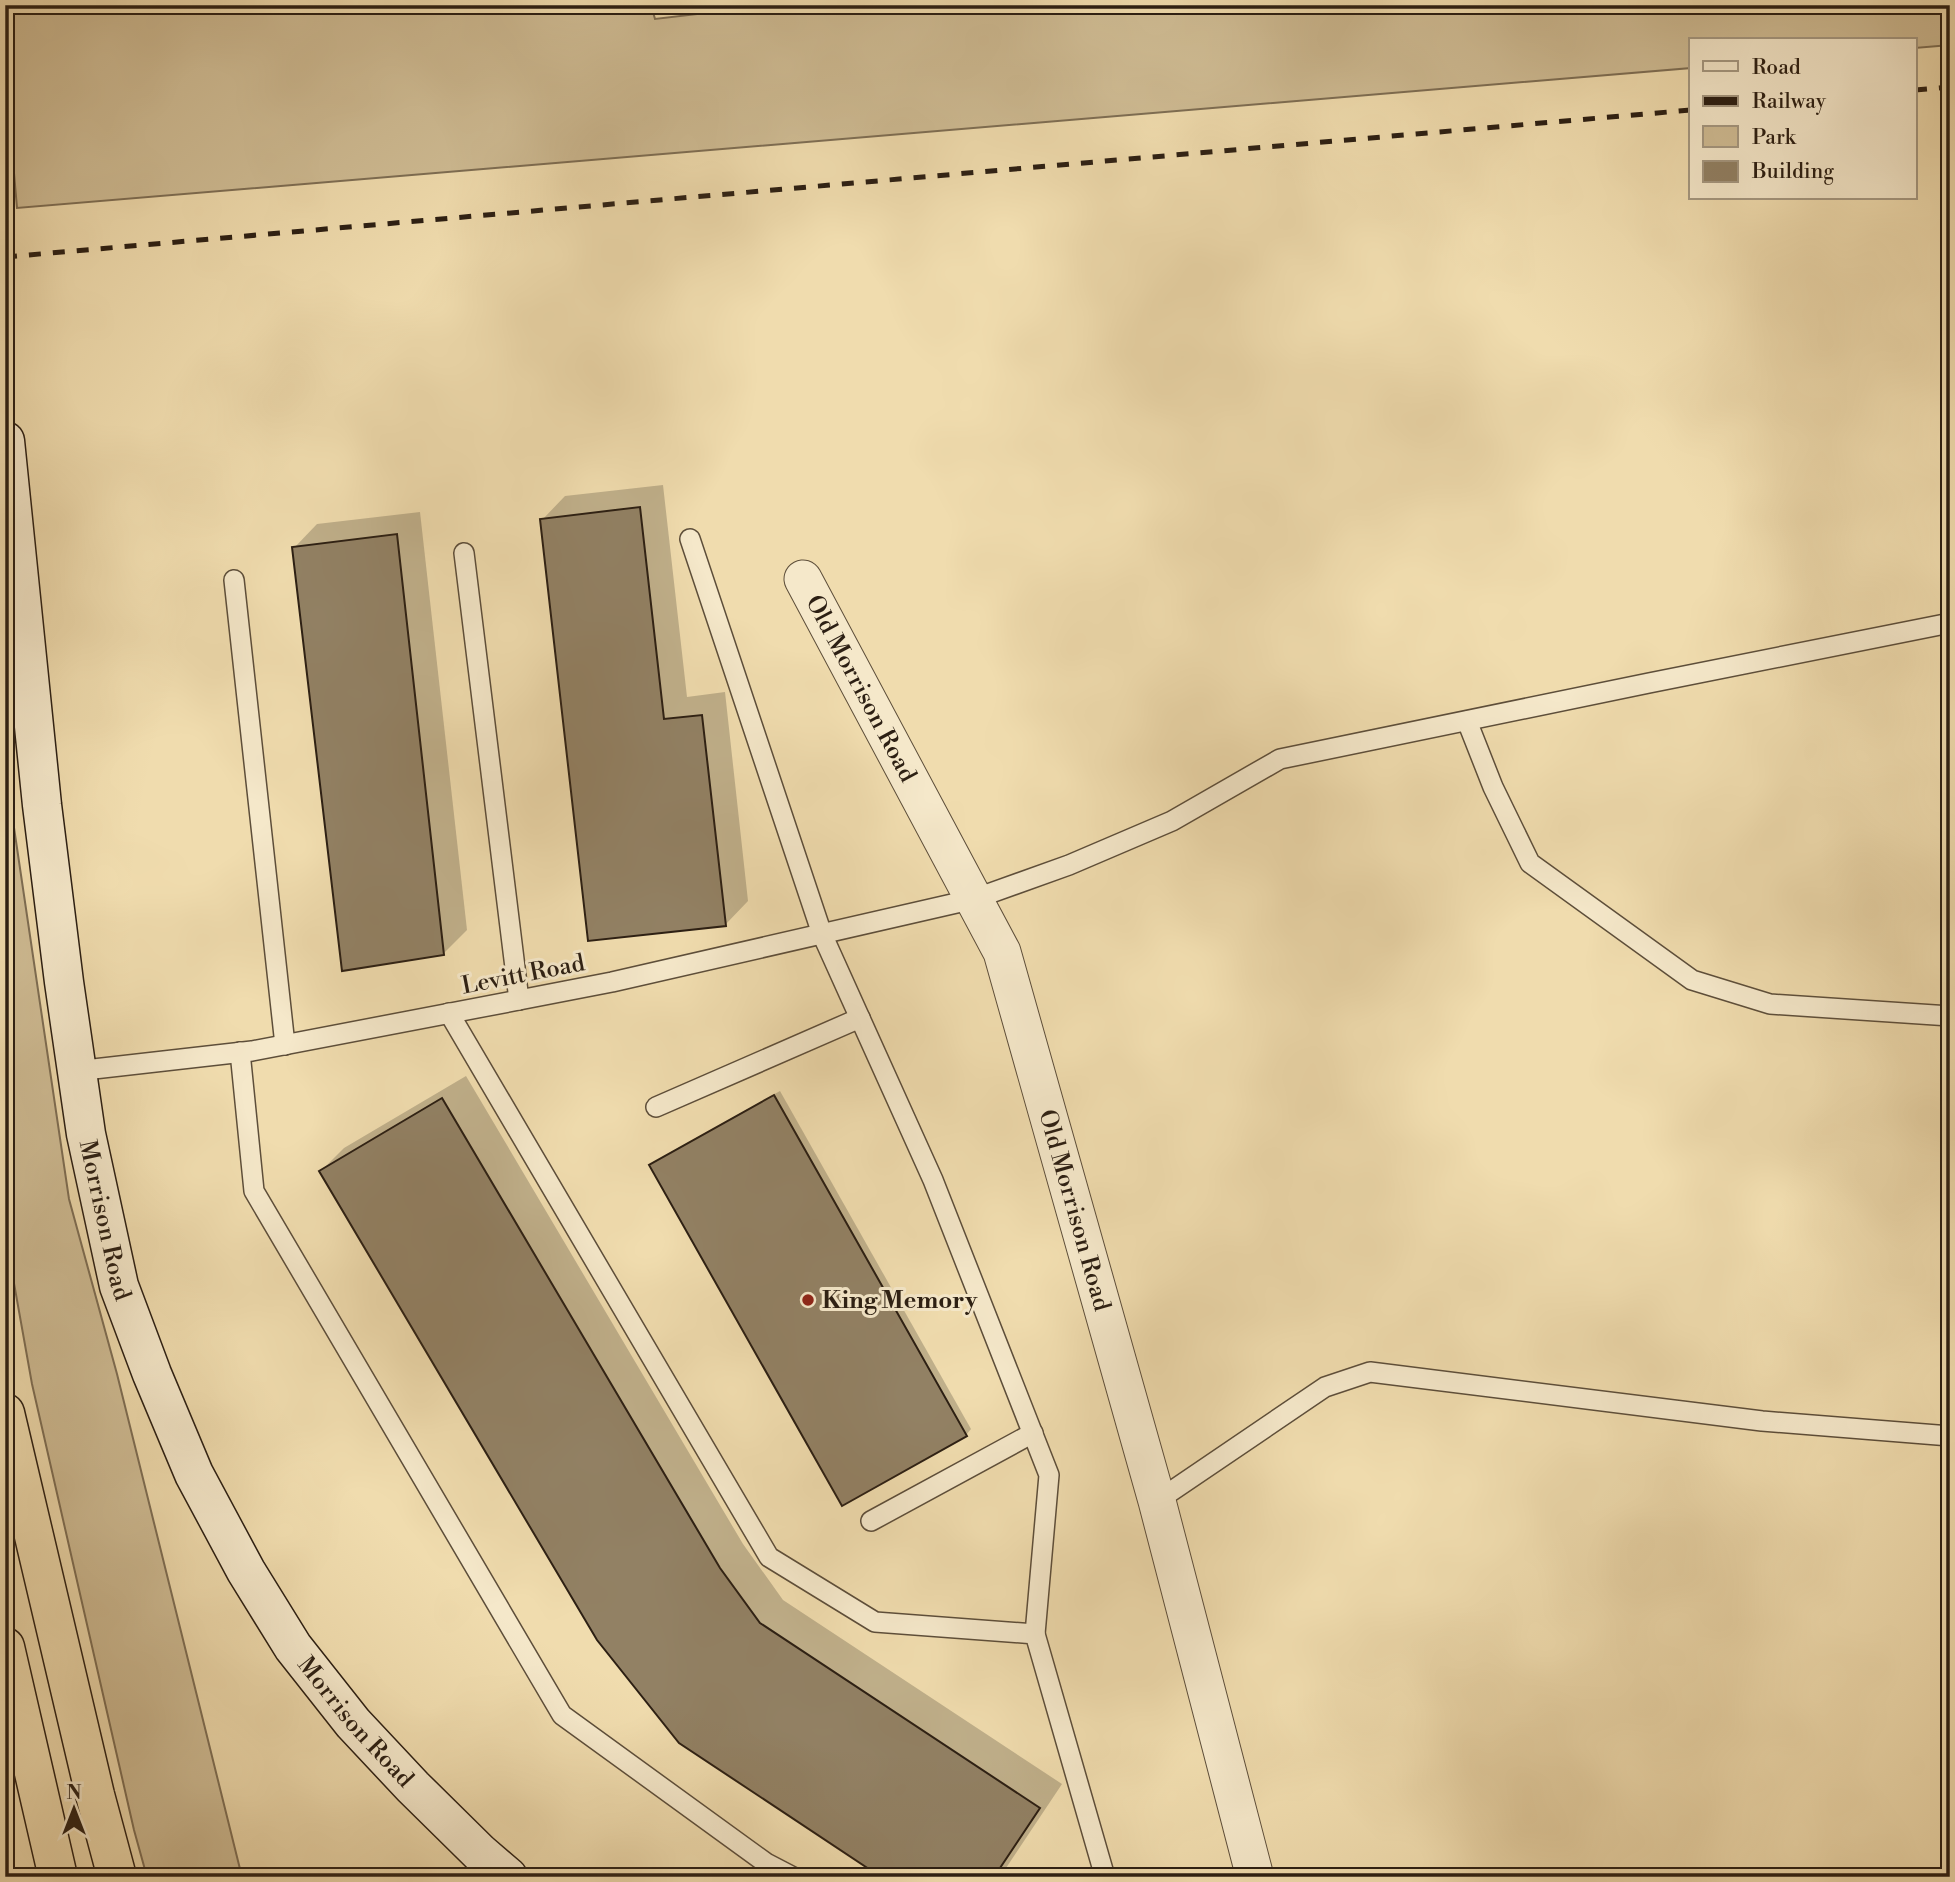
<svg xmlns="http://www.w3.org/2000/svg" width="1955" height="1882" viewBox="0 0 1955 1882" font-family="'Libre Bodoni',serif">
<rect width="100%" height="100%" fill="#f0dcae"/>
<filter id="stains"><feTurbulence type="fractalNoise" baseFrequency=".00286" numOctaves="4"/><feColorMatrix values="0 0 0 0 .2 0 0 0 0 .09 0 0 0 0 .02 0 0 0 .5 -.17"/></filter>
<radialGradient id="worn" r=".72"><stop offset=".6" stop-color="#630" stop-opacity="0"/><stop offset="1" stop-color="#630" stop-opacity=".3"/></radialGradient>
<g fill="#cfbc94" stroke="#7e6e54" stroke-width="2">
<polygon points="5,5 651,5 655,19 775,5 1950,5 1950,45 1915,48 1915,40 1691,40 1691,68 17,208 5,68"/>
<polygon points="5,767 69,1199 117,1374 242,1877 147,1877 134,1830 32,1384 5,1233"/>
</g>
<g fill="#0003">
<polygon points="663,485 687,697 725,692 748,901 725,925 542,520 565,496"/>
<polygon points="420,512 467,930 444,953 294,548 317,524"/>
<polygon points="466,1076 743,1544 783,1600 1062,1784 1000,1877 884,1877 321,1171 344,1148"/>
<polygon points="780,1091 971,1429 966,1435 652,1165 657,1160"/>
</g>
<g fill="#928164" stroke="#2c1f13" stroke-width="2">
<polygon points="640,507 664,719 702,715 726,926 588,941 540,519"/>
<polygon points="397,534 444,955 342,971 292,547"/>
<polygon points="774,1095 967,1436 842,1506 649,1165"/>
<polygon points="442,1098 720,1568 760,1623 1040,1808 994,1877 881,1877 679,1743 597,1640 319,1171"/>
</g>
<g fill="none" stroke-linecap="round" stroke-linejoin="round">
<defs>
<g id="lane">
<polyline points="690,539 822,934 933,1180 1049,1475 1035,1634"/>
<polyline points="464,553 519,1000"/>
<polyline points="234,580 285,1045"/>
<polyline points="1467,721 1493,787 1530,863 1692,980 1770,1004 1950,1016"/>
<polyline points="449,1013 769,1557 875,1622 1035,1634 1105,1877"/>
<polyline points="240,1052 254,1191 562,1715 766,1863 793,1877"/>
<polyline points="76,1071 252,1051 519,1000 612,982 974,899 1069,865 1172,821 1280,759 1649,683 1950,623"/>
<polyline points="656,1107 860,1018"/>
<polyline points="1157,1501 1325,1387 1370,1372 1762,1421 1950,1436"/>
<polyline points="871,1521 1033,1433"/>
</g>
<g id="street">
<path id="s1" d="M803,579L1002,952L1157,1501L1255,1877"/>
</g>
<g id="secondary">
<path id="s2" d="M5,441L42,805L64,982L86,1134L119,1286L152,1374L194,1474L246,1571L293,1647L353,1723L413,1787L480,1853L508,1877"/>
</g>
<g id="highway">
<polyline points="5,1413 95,1795 117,1877"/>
<polyline points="5,1647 58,1877"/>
</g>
</defs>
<use href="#lane" stroke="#5d4e3a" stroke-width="22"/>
<use href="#street" stroke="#5d4e3a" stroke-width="39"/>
<use href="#secondary" stroke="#2c1f13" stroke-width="41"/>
<use href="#highway" stroke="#2c1f13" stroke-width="41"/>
<use href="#lane" stroke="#f5e8ca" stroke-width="19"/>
<use href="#street" stroke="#f5e8ca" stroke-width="37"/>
<use href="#secondary" stroke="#f5e8ca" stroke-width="38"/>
<use href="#highway" stroke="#f0dcae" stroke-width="38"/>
<g stroke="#2c1f13" stroke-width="5" stroke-dasharray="12 12" stroke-linecap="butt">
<polyline points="1915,90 1950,87"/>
<polyline points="5,257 1691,110"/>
</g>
</g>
<circle fill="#8f2418" stroke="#f5e8ca" stroke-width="2.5" cx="808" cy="1300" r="7"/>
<g text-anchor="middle" stroke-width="6" stroke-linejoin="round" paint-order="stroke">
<g font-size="24" fill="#2c1f13" stroke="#f5e8ca">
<text dy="8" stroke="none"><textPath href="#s1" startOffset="124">Old Morrison Road</textPath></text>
<text transform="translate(523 974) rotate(-11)" y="8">Levitt Road</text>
<text dy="8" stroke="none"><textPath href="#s1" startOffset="691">Old Morrison Road</textPath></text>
<text dy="8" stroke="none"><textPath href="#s2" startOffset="786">Morrison Road</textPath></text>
<text dy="8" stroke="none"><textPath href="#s2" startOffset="1353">Morrison Road</textPath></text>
</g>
<g font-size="24" font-weight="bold" fill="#2c1f13" stroke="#f5e8ca" text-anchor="start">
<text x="822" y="1308">King Memory</text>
</g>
</g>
<rect width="1955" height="1882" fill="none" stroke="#f0dcae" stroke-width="28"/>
<rect x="7" y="7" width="1941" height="1868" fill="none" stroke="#2c1f13" stroke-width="3.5"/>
<rect x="14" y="14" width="1927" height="1854" fill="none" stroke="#2c1f13" stroke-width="2"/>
<rect x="1689" y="38" width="228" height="161" fill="#f5e8ca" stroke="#a59881" stroke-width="2"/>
<rect x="1703" y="61" width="35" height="10" fill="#f5e8ca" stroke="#a59881" stroke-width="2"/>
<text x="1752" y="74" font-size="21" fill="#2c1f13">Road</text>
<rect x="1703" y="96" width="35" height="10" fill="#2c1f13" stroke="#a59881" stroke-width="2"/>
<text x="1752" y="108" font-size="21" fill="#2c1f13">Railway</text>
<rect x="1703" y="126" width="35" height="21" fill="#cfbc94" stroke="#a59881" stroke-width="2"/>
<text x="1752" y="144" font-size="21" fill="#2c1f13">Park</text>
<rect x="1703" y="161" width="35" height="21" fill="#928164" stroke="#a59881" stroke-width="2"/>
<text x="1752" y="178" font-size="21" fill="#2c1f13">Building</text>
<g transform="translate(74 1809)" stroke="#f5e8ca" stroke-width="5" paint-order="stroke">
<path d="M0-5L12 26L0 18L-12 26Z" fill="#2c1f13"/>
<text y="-10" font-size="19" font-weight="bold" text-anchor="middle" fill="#2c1f13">N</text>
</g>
<rect width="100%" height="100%" filter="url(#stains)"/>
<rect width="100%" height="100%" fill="url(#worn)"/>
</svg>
